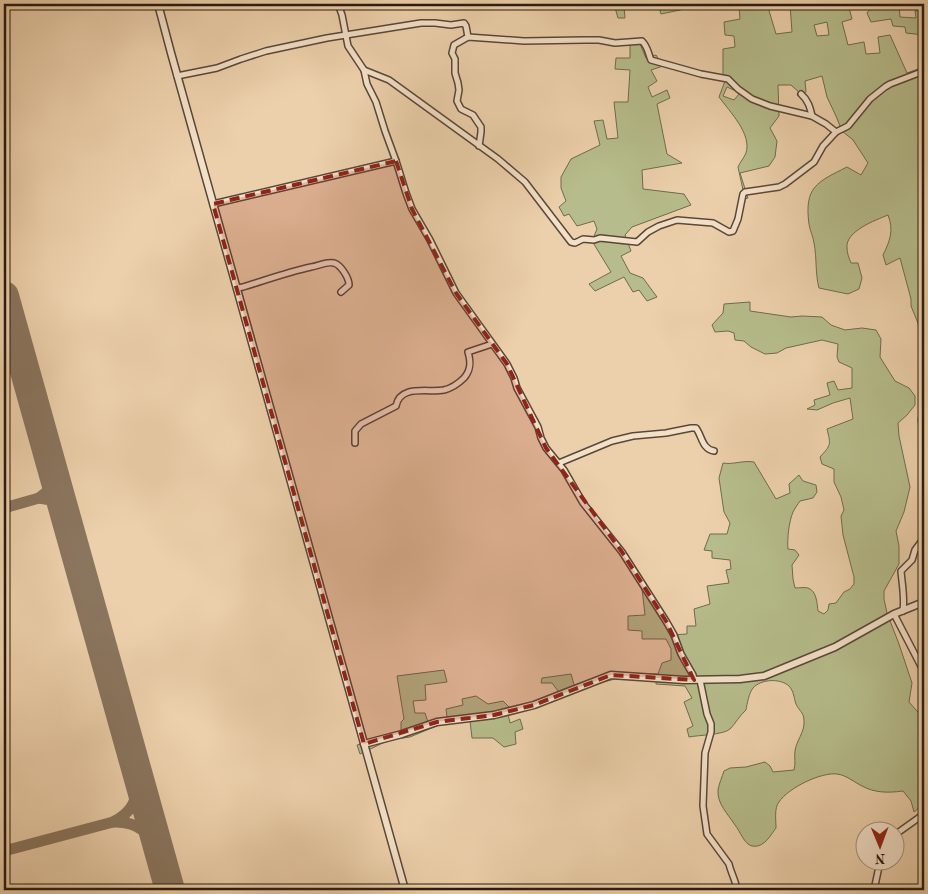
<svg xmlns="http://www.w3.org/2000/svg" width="928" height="894" viewBox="0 0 928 894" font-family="'Old Standard TT',serif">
<rect width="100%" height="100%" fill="#ecd0ab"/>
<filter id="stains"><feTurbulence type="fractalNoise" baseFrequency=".004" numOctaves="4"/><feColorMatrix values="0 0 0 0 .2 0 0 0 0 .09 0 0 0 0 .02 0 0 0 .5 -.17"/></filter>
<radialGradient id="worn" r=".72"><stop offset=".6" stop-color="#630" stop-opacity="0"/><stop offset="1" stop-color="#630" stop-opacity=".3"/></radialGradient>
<g fill="#b6bc8b" stroke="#6f6b4e" fill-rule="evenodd">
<polygon points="614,4 632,4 631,8 624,7 625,18 618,18"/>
<polygon points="658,4 694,4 694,7 661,14"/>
<path d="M728,4H767L776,34L792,32L790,4H848L852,19L842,22L848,45L864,42L866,54L880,53L878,37L890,35L907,73L924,67V352H923L918,323L911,306V299L900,258L886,265L883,255C890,241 894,230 888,215C876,220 845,231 847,248C847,253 849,258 851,263H858L862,278L859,289L848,294L819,288C815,273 817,258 814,243C813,236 810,231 809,224C804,187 817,182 847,167L861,175L868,163L853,140L842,131L836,116L827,97L822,76L805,81L806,92L801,94L791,85H778L779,116L770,128L777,141L775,157L769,166L740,173L748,198L745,199L738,167C740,162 744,158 746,153C752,134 730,112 719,97L725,81L723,78V49L735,47L734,36L725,35L724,22L740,19L739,7L729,8ZM827,22L829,35L817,36L814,25ZM727,87L740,93L734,100L723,96Z"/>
<polygon points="874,4 899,4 900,17 916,18 915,11 924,11 924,35 906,33 905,27 893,26 891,19 871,22 867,13"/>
<polygon points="630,44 640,44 646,58 656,55 663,66 651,70 657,81 648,87 652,97 667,90 670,98 657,104 667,154 682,163 642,170 643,189 684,194 691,205 632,227 625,235 631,251 621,256 630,273 643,278 657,297 647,301 639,290 633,292 624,277 595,291 589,284 611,272 592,241 597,229 594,221 577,226 569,214 564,216 559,207 566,201 561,188 561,177 571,159 600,145 594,121 603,120 607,139 618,138 614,102 628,102 630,70 615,69 616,58 630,58"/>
<path d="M750,302V311L791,317L802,316L822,317L831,325L845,330L862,328L876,330L881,339L880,357L895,381L909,388L915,396V405L907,415L898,423L899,436L910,487L904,512L896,531L899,546V564L884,591V599L887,613L899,644L912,683L909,702L924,719V804L914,812L911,801L903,791C888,793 875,793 862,786C854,782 846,775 837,774C821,772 788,788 779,802C774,808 776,820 776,828C770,836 764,848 752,846C744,844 740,831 735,825C728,814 717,804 718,790C719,784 722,777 724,771L730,768L746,767L765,762L770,766L773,772L794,770C796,763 794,758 795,751C796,741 805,732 804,721C804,712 799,711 796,704C794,699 794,691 789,686C780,678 761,679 753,688C749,693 747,704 746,710C739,716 736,723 730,729C723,735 699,735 689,737L687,729L693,726L684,702L692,698L685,686L656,684V681L615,679L585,687L572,694L508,714L510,723L520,719L523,729L515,732L516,744L504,747L493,738H472L470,721L441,724L410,737L389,740L360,754L357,745L378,740L401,731V722L404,719L397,676L444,670L447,682L425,685L426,700L413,701L415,713H425L428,722L447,717L446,709L463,705L462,699L476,696L488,704L503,701L512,710L558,694V691L552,683H541L542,678L571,674L575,688L611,675L658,674L662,663L671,660V649L666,639H642V631L628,630V616L645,615L642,589L671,635L687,634V626H696L694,609L710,604L707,586L729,583L726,570L731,569L730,560L712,558V551L704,550L710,534H727L730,523L724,512L719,478L723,463C733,465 743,460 754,462L776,499L790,493L789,484L799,475L803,481L816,485L817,492L813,498L800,501C798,504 795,508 793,512C789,521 787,539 788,549L795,550L799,555L792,565L793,579L795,588C799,588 805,587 808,588C817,591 817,604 818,611L824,614L828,610L829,604L836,603L844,592L850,589L854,584V577L843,535L841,516L844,510L841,497L834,482V469L822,464L820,457C831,445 831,445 827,429L853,419L850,398L833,403L817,410L807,409L815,405L814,400L830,395L827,383L834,381L838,390L852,388V368L839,362L837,357L838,344L822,340L786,348L777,353L765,354L751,347L744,341L735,340L734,333L728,331L715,332L712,325L723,313L724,304Z"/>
</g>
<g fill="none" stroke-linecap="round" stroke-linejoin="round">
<g stroke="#8a755e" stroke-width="11">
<polyline points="39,498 51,500 63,506"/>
<polyline points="4,508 39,498 50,489 56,480"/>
<path d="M113,822C139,821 149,833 160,855"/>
<path d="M4,851L113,822C133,812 137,800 138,779"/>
</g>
<polyline stroke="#8a755e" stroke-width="30" points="4,296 170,890"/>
<defs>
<g id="minor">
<polyline points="338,4 342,15 348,46 364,70 367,84 376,102 385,131 396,161 406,193 412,209 430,240 456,293 507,364 514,378 517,388 538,427 541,438 546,448 564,470 583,503 622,552 666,621 674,635 681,654 693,675 694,680"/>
<polyline points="364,70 389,80 498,159 525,182 571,242 575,243 583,239 594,240 600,238 637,242 648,232 659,226 677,220 713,223 729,232 733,231 738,219 743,194 745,192 779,187 785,184 814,162 823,146 836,132 848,126 870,99 885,87 890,84 924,71"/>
<polyline points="177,76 217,68 241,59 266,51 327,38 421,23 435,23 451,25 464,23 466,26 468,37"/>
<path d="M801,94C808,100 810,107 812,116"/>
<path d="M479,146L481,132V127L473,115L461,109L457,101L459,90L458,83L455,73V59L452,53L454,45L468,37L524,41L584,40H599L615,43L642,41C648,47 648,53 651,60L701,74L728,79L738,89L752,99L770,106L812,116L826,124L836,132"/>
<polyline points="213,204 396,161"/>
<path d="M237,288L243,287C266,280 288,272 311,267C319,266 326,261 334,263C341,265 349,278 349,285L341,292"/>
<path d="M924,409C919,422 923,424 924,436"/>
<path d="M924,439C922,446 922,450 924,457"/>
<path d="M355,443V431L361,424L396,406C400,384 428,393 444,390C452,388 458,384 464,378C471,370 471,362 468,352L492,344"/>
<path d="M559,463L612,441L633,436L666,433L691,428H696C702,436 702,449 714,451"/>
<path d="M903,611C905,598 902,584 901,571L912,560L915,550L924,538"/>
<polyline points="894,614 924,672"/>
<path d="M700,680L707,714L711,724V732L705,753L703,806L707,834L729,864C731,873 736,881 737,890"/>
<polyline points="896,834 924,814"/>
<polyline points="874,890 880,862"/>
</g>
<g id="tertiary">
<polyline points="158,4 171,53 405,890"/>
<polyline points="364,744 402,734 437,722 494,715 534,705 611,675 684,680 740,679 764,676 835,647 894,614 924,602"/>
</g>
</defs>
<use href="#minor" stroke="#594838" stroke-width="8"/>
<use href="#tertiary" stroke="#594838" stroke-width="9"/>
<use href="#minor" stroke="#f3e0c8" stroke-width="5"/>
<use href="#tertiary" stroke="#f3e0c8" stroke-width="6"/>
</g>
<path fill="#8f2418" fill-opacity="0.2" stroke="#8f2418" stroke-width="4" stroke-dasharray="10 6" stroke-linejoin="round" d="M396,161L412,209L456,293L507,364L546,448L622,552L666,621L694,680L611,675L534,705L494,715L437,722L364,744L213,204Z"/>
<rect width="928" height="894" fill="none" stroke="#ecd0ab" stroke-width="20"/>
<rect x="5" y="5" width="918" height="884" fill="none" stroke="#281a11" stroke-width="2.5"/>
<rect x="10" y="10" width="908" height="874" fill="none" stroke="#281a11"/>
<g transform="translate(880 846) rotate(179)"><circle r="24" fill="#f3e0c8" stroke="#a2917f"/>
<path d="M0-4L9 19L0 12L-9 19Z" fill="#8f2418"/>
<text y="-8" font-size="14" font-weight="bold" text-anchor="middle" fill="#281a11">N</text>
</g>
<rect width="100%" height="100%" filter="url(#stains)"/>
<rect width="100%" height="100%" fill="url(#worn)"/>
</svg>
